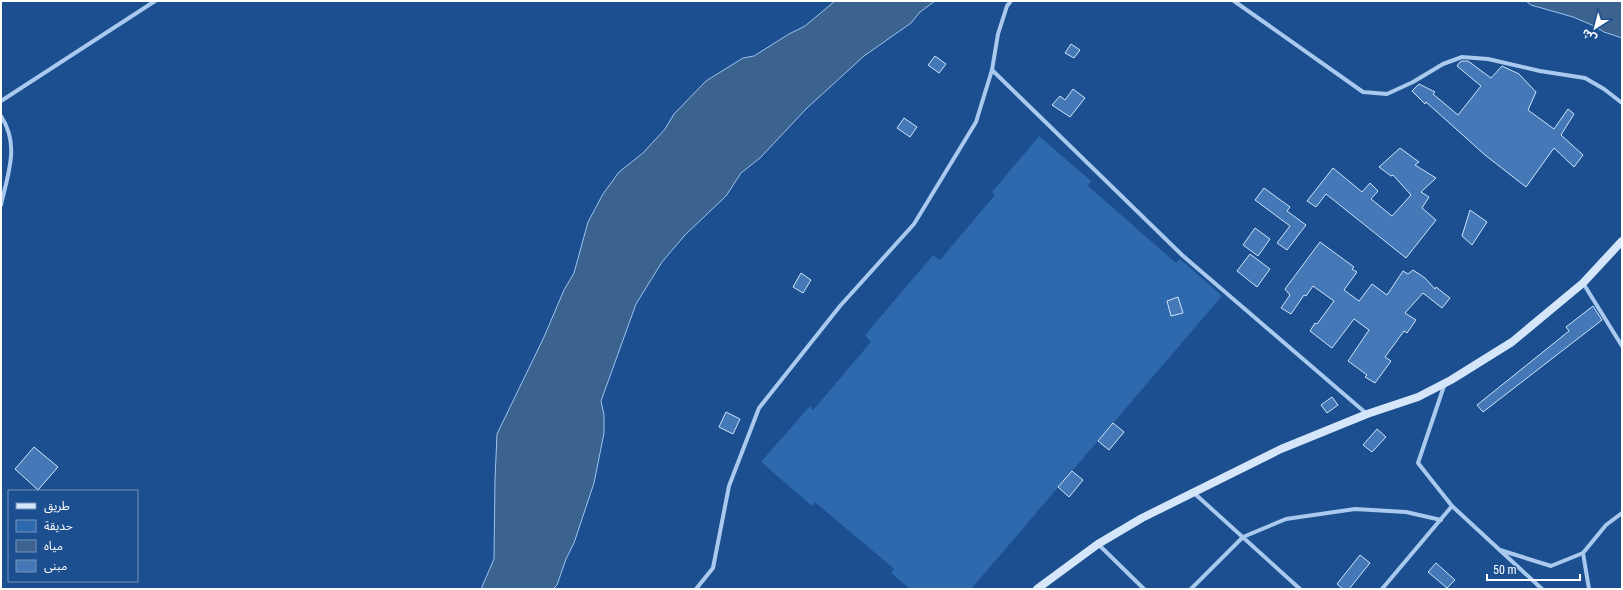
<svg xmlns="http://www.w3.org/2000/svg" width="1623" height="590" viewBox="0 0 1623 590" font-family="'Roboto Condensed','Noto Sans Arabic',sans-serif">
<rect width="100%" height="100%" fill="#1b4f8f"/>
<polygon fill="#2e69ad" points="1039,136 1091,181 1088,186 1176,263 1180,259 1222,296 971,589 910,589 891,573 894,569 815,502 812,506 761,462 810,406 813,410 871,342 865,335 933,255 940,260 995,195 992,192"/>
<g fill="#3c6290" stroke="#9cc4f0">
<polygon points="835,1 935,1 920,12 911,23 864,56 807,108 760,158 741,173 726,196 685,235 662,262 636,304 601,401 604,415 604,433 594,483 574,543 566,559 557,585 553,589 481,589 494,559 495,479 497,434 544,337 564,290 574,273 588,222 603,194 619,172 643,153 665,129 674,114 706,81 743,58 754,56 789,34 805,26"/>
<polygon points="1526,1 1622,1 1622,38 1604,32 1592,25 1573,17 1531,5"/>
</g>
<g fill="#4478b7" stroke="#cfe3fa">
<polygon points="1071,44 1080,50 1074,58 1065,53"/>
<polygon points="935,56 946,64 939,73 928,65"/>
<polygon points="1462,61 1468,61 1491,78 1502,66 1519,74 1536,92 1528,110 1554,129 1568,109 1574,114 1561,135 1583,155 1574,167 1554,148 1526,187 1485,155 1426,102 1425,104 1412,91 1419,84 1435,92 1433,94 1458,115 1481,86 1457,66 1460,62"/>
<polygon points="1073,89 1085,98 1070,117 1052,105 1060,96 1065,100"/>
<polygon points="904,118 917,127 910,137 897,128"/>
<polygon points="1400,148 1419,162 1415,165 1436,178 1421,192 1429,197 1422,208 1436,220 1406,258 1326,194 1316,207 1307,201 1333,168 1362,192 1370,183 1378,191 1371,199 1392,216 1411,195 1393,175 1391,176 1379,167"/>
<polygon points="1264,188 1290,207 1287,211 1306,225 1287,250 1277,243 1290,226 1255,200"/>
<polygon points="1470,210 1487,222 1472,245 1462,236"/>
<polygon points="1255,228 1270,239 1258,256 1243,245"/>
<polygon points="1320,242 1354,267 1352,269 1357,272 1344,290 1359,301 1372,284 1387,295 1403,271 1408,274 1413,270 1425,278 1435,289 1436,287 1450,298 1442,308 1423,293 1405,313 1416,320 1407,333 1404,331 1385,357 1391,361 1375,383 1365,377 1367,375 1348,361 1369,330 1354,319 1332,348 1310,331 1315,323 1317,324 1334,301 1313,286 1306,296 1304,295 1291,314 1281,308 1290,295 1285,289"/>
<polygon points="1250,254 1270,269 1257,287 1237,271"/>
<polygon points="801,273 811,280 803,293 793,287"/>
<polygon points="1178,297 1183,313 1171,316 1167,301"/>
<polygon points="1593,306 1602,320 1483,412 1477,405 1569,331 1566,327"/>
<polygon points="1332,397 1338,405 1327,413 1321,405"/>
<polygon points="726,412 740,419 733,434 719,427"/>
<polygon points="1113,423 1124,432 1109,450 1098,441"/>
<polygon points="1377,429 1386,437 1372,452 1363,445"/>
<polygon points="34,447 58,467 38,490 15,469"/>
<polygon points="1072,471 1083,480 1069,497 1058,487"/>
<polygon points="1360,555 1370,563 1349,589 1343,589 1337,584"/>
<polygon points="1436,563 1455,580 1447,588 1428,572"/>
</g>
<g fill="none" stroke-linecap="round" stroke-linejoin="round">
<g stroke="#a9c9ee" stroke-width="4">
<polyline points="1234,1 1363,92 1387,94 1413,82 1443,64 1462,57 1488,59 1540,71 1585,78 1604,89 1622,103"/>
<polyline points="992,70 1182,255 1367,414"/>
<polyline points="1,101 155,1"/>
<path d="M1,116C20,145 8,173 1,205"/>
<polyline points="1583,283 1622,346"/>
<polyline points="1445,383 1418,463 1452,506 1542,589"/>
<polyline points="1194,493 1300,589"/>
<polyline points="1098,544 1144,589"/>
<polyline points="1500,550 1551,566 1583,553"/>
<polyline points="696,589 713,568 729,486 759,408 840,306 914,224 976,122 992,70 998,34 1007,6 1011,1"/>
<polyline points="1191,589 1243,537 1286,519 1355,509 1406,512 1441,520"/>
<polyline points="1382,589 1452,506"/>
<polyline points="1589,589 1583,553 1606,525 1622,513"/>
</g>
<polyline stroke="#d6e6fa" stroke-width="8" points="1037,589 1098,544 1142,518 1281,449 1367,414 1418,397 1451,380 1512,342 1583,283 1622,241"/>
</g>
<rect width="1623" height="590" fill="none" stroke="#ffffff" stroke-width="4"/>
<rect x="8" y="490" width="130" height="92" fill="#1b4f8f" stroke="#7695bc"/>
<rect x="16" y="503" width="20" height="6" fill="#d6e6fa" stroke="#7695bc"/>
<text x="44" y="510" font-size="12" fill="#ffffff">طريق</text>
<rect x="16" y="520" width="20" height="12" fill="#2e69ad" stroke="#7695bc"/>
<text x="44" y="530" font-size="12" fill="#ffffff">حديقة</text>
<rect x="16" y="540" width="20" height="12" fill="#3c6290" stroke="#7695bc"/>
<text x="44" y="550" font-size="12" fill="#ffffff">مياه</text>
<rect x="16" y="560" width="20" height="12" fill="#4478b7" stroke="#7695bc"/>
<text x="44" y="570" font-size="12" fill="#ffffff">مبنى</text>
<g transform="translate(1595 28) rotate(216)" stroke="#1b4f8f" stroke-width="3" paint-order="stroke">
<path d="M0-3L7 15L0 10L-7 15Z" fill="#ffffff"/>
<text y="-6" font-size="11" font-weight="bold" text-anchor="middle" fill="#ffffff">ش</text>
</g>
<path d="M1487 574v6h93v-6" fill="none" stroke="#ffffff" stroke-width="2"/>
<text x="1493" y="574" font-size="12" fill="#ffffff" stroke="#1b4f8f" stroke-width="3" paint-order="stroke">50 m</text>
</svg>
